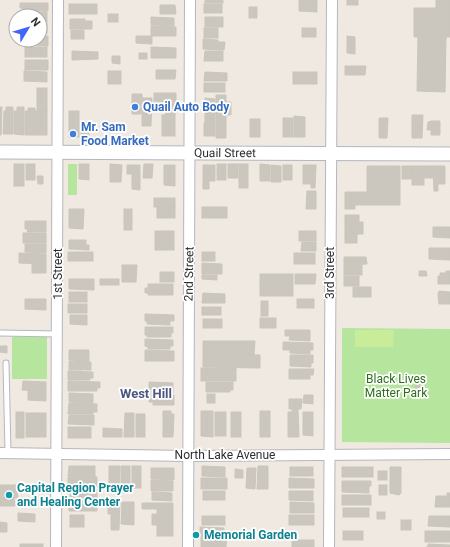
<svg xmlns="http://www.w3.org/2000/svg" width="450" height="547" viewBox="0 0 450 547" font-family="Roboto,sans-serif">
<rect width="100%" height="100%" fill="#efe9e1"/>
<g fill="#b6e59e">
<rect x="68" y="164" width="9" height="31"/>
<polygon points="342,328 450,329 450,443 342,442"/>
<rect x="12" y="337" width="35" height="42"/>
</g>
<polygon fill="#c9ec9a" points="355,330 394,330 393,347 355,347"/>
<g fill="#cbc7bf" stroke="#cbc5ba">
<rect x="205" y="0" width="18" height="3"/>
<rect x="299" y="0" width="18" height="3"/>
<rect x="347" y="0" width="11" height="5"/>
<rect x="436" y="0" width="14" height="8"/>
<polygon points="20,3 48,3 48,11 28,11 28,9 20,8"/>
<polygon points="299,3 317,3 317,12 299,11"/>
<rect x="69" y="4" width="28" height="10"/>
<rect x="204" y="4" width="18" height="9"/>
<polygon points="160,5 175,5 176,14 160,14"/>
<rect x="249" y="7" width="8" height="11"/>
<polygon points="414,8 450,8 450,37 446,37 445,92 417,91 418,37 414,37"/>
<polygon points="25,12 47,12 47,22 40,21 40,16 25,16"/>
<rect x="108" y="14" width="10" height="8"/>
<polygon points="151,17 174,18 174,26 151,25"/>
<rect x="205" y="17" width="18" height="10"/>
<polygon points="70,19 85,19 85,21 92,21 92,29 70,29"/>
<rect x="40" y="23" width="7" height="10"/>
<polygon points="151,26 176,27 176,36 151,36"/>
<rect x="204" y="28" width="14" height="10"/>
<rect x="302" y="28" width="14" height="9"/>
<rect x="71" y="30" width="13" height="9"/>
<polygon points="40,36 48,36 48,46 23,45 23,40 40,40"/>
<polygon points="136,36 152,36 152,44 136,43"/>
<polygon points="347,36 355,37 355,54 347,53"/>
<polygon points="203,39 218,40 218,42 225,42 224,50 203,49"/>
<rect x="25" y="47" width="22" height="10"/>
<polygon points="151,47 176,48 176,58 151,58"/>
<polygon points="72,51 98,52 98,59 72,60"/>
<polygon points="205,51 223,51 223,61 204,61"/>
<rect x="139" y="53" width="8" height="6"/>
<polygon points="112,56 120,56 120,64 112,63"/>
<rect x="25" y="60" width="23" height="10"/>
<polygon points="345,66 366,66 365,75 345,75"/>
<polygon points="156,70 176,70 175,79 156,79"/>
<polygon points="24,71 47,72 47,82 24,81"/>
<rect x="108" y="71" width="13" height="13"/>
<polygon points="205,72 227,73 227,81 204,81"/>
<rect x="293" y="72" width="24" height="12"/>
<rect x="204" y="83" width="21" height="9"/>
<rect x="37" y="88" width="10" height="23"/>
<polygon points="154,93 176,93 176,102 154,101"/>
<polygon points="132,94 142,94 142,98 152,98 151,126 142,126 142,114 132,114"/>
<polygon points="216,95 226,95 226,102 231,102 231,115 226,115 226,138 216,138"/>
<polygon points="205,98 215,99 215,104 205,104"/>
<polygon points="153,102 175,103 175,115 165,115 166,112 152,111"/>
<polygon points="0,107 2,107 1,135 0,135"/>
<polygon points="6,107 13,107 13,134 3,134 4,111 6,111"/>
<polygon points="17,107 24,107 24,135 14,134 14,111 17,111"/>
<polygon points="28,108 35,108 35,135 25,135 25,111 28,111"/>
<rect x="205" y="109" width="10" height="4"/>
<rect x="35" y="111" width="12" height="24"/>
<rect x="69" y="111" width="10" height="26"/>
<rect x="205" y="113" width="10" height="5"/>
<rect x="162" y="115" width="13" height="21"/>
<polygon points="412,115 423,115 422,138 412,138"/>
<polygon points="294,116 305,117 305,137 294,137"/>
<rect x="205" y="118" width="10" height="5"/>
<rect x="283" y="118" width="10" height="19"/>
<polygon points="379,118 388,118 387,138 379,138"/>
<rect x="250" y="119" width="10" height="18"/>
<polygon points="431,121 440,121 440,135 431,135 431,130 427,130 428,122"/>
<rect x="81" y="122" width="8" height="14"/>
<rect x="204" y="123" width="11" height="13"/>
<rect x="14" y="164" width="10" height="22"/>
<rect x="26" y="164" width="9" height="16"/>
<polygon points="79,164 89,164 89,180 79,179"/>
<polygon points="110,164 122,165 121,182 110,182"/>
<polygon points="144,164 153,164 152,178 143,178"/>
<rect x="217" y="164" width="9" height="16"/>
<rect x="228" y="164" width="10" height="14"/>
<rect x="239" y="164" width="9" height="24"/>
<polygon points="260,164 270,165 270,181 260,181"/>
<rect x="127" y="165" width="5" height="9"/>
<polygon points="132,165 140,165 140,190 132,189"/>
<polygon points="164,165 175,165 175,186 164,185"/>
<polygon points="203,165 215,165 215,181 209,181 209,189 203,189"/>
<polygon points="271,165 281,166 281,182 271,182"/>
<rect x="283" y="165" width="9" height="15"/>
<polygon points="303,165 316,165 315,188 311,188 311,184 303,184"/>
<polygon points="367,166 400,166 400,205 355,205 355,209 345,209 345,192 367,192"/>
<rect x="402" y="166" width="10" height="13"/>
<rect x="412" y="166" width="12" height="19"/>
<polygon points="424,166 433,166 434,178 424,178"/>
<polygon points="433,166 445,166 445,184 438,184 438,191 434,191"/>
<polygon points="37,176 43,176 43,184 38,184"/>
<polygon points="307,191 316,191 316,209 306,209"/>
<rect x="154" y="198" width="21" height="9"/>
<rect x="157" y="207" width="18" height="11"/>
<rect x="202" y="207" width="25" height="11"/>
<polygon points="69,209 84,209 83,229 69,228"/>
<rect x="124" y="209" width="8" height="21"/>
<rect x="345" y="215" width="14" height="7"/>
<polygon points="25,221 46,221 46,232 27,232 28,229 25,229"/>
<rect x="345" y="222" width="18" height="12"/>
<polygon points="433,227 450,227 450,238 433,237"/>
<rect x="155" y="231" width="19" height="19"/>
<rect x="299" y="231" width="17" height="10"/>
<rect x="23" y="233" width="23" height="10"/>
<rect x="345" y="234" width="12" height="9"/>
<polygon points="69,240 86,240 86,245 89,245 89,250 69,249"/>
<polygon points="302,242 316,242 316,251 301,251"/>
<polygon points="25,244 46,244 46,253 25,252"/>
<polygon points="429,248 450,248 450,260 429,259"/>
<rect x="68" y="252" width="25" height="9"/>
<rect x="202" y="252" width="13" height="9"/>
<polygon points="19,253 46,254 46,264 19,263"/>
<rect x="294" y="253" width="21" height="11"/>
<polygon points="344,257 366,257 367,264 344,265"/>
<polygon points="32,263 46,264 46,273 32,273"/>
<polygon points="202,263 222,264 222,274 202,274"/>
<polygon points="122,265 137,265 136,282 122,282"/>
<rect x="344" y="265" width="18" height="10"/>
<polygon points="419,271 426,271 427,276 419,276"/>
<polygon points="446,271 450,271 450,284 438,284 438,276 440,276 440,273 446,273"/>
<rect x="160" y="272" width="14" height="10"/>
<rect x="260" y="274" width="33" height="22"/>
<polygon points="295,274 316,274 315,284 295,284"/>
<polygon points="202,275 217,275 217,280 202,279"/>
<rect x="344" y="276" width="15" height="10"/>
<polygon points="69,279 94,279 94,290 69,289"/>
<rect x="100" y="279" width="19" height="6"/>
<polygon points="148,284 173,284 173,295 148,295 148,293 145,293 145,288 148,288"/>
<rect x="353" y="287" width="18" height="10"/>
<polygon points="439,291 450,292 450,304 439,304 438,294"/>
<rect x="69" y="292" width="18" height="10"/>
<polygon points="203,293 225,294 225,303 202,303"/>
<polygon points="25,299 46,299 46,310 25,309"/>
<rect x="297" y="299" width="17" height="9"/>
<rect x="261" y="301" width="7" height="15"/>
<rect x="68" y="304" width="19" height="9"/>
<rect x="202" y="307" width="19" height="8"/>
<polygon points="145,314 174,315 174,321 170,321 170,325 147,324 147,321 145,321"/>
<polygon points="70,315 87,315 87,325 70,324"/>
<rect x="260" y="318" width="16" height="10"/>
<rect x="203" y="319" width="19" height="9"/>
<polygon points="145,327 173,327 173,333 171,333 171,337 147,337 147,335 145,335"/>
<polygon points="285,330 310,330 310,341 289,340 290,336 285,336"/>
<polygon points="145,339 173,340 173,346 170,346 170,349 148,349 148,347 145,346"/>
<polygon points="203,341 255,341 254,355 203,354"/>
<polygon points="283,342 313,343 313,350 310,350 310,354 290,353 290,350 283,350"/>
<polygon points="0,346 7,346 7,353 0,352"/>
<polygon points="69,350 89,350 89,361 69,360"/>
<polygon points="145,350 174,351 174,361 145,361"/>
<polygon points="203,354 260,355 260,368 203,367"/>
<polygon points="290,355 313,355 313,363 311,363 311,367 290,366"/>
<polygon points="69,361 91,362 91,370 85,370 84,366 84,370 69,370"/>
<rect x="201" y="368" width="35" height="13"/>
<polygon points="289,369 314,369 313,375 310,375 310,379 289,379"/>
<polygon points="68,371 93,372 93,378 90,378 90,380 68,380"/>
<polygon points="23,381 46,382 46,391 22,390"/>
<polygon points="68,381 100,382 100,388 97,388 97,391 68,391"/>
<polygon points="149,382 173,383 173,393 149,393"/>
<polygon points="206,382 233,382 233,390 230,390 230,392 206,392"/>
<polygon points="415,385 425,385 425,390 415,391"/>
<polygon points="28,390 46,391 46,401 28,400"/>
<polygon points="69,393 93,394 93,403 69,402"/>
<rect x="207" y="394" width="8" height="9"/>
<polygon points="149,395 174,395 174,405 153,405 153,402 149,402"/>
<polygon points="304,395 313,395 313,404 303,403"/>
<polygon points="289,399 302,399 301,409 298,409 299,437 288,437 288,412 292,412 292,409 289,409"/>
<polygon points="69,403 97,404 97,412 93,412 93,414 68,414"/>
<polygon points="163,411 171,411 171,414 174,414 173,437 163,437"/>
<polygon points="201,411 213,411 213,437 201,436"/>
<rect x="260" y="411" width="10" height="26"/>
<rect x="16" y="412" width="8" height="26"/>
<rect x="215" y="412" width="11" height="24"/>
<rect x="231" y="412" width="10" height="25"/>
<polygon points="303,412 313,412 313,436 303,435"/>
<rect x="26" y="413" width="9" height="24"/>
<rect x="35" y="413" width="11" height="24"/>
<polygon points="125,413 134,413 134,437 124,437"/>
<rect x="136" y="414" width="9" height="23"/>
<polygon points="69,415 94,415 94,425 68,424"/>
<rect x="68" y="427" width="23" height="11"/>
<polygon points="103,428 122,429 122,437 103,437"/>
<polygon points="69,466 95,466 95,477 68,476"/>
<polygon points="109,466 120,466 119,488 109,488"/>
<polygon points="121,466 130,466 130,488 125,488 125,484 121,484"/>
<rect x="132" y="466" width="9" height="22"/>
<polygon points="202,466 225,467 225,477 202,476"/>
<polygon points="258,466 268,466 268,489 257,489"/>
<rect x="290" y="467" width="23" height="9"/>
<rect x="342" y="467" width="31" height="10"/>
<polygon points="390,467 401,467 401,493 399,495 390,493"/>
<polygon points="151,468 174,468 174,480 151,479"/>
<polygon points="247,468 256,468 255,489 246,488"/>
<polygon points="235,469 243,470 243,478 235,478"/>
<rect x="378" y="471" width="9" height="9"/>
<rect x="68" y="477" width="29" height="10"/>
<rect x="201" y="478" width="26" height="11"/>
<polygon points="289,478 314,479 314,488 289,488"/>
<polygon points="151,480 173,481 173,491 151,491"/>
<polygon points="342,481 371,481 371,486 369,486 369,493 342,492"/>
<polygon points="0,485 16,485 18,498 14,498 15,506 0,506"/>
<rect x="379" y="485" width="8" height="10"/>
<polygon points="70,489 97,489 97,498 70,497"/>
<rect x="203" y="491" width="22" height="9"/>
<polygon points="289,491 313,491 313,501 289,500"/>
<polygon points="152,492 172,493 172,501 152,500"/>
<polygon points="447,493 450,493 450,507 435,507 436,496 447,496"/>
<rect x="342" y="495" width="29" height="10"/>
<polygon points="108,499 120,500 119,530 111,530 111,514 108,514"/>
<polygon points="69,501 97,502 97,511 69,511"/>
<polygon points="122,502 134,502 134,525 121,524"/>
<polygon points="290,502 314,503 314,513 290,513"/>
<polygon points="142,503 173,503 173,515 157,515 157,509 142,509"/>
<rect x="343" y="508" width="26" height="9"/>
<rect x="377" y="512" width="8" height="7"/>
<polygon points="18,513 35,514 35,522 18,521"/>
<polygon points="152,514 173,515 173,525 152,525"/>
<rect x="70" y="515" width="14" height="12"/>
<rect x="289" y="515" width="25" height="10"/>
<rect x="202" y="516" width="23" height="9"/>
<polygon points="429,516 450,516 450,527 428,526"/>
<rect x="401" y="520" width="10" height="10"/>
<polygon points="0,522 7,523 7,532 0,532"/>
<rect x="157" y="525" width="16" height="11"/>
<polygon points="200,527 224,528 224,537 200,537"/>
<rect x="343" y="531" width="20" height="9"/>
<rect x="425" y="531" width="25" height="11"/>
<polygon points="201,538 227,538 226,547 201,547"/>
<rect x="292" y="540" width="22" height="7"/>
<rect x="20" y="544" width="23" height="3"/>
<polygon points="428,544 450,545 450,547 426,547 428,547"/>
</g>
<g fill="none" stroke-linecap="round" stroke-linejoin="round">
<defs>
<g id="service">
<polyline points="0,333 58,334"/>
<polyline points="6,363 8,453"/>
</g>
<g id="minor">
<polyline points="0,453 188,456 450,454"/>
<polyline points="56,547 58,0"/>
<polyline points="188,547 190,0"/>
<polyline points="329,547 332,0"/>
</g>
<g id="tertiary">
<path id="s1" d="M0,152L450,154"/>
</g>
</defs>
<use href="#service" stroke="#b4b7c1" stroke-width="7"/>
<use href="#minor" stroke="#b4b7c1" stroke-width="12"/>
<use href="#tertiary" stroke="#b4b7c1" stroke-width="15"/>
<use href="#service" stroke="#fff" stroke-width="5"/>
<use href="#minor" stroke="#fff" stroke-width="10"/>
<use href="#tertiary" stroke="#fff" stroke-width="13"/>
</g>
<g fill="#3f7fe0" stroke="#fff" stroke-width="1.5">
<circle cx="135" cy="107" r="4"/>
<circle cx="73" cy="134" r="4"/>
</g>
<g fill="#0f9aa8" stroke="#fff" stroke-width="1.5">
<circle cx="9" cy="495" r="4"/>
<circle cx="196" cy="535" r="4"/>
</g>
<g text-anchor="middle" stroke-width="3.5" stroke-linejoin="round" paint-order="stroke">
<g font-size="12" font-weight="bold" fill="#366cbe" stroke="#fff" text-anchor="start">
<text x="143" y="111">Quail Auto Body</text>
<text x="81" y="131">Mr. Sam<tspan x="81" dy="14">Food Market</tspan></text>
</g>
<g font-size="12" fill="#2e2e2e" stroke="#fff">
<text dy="4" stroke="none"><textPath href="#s1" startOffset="225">Quail Street</textPath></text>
<text transform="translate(330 273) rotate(-90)" y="4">3rd Street</text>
<text transform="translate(58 274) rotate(-90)" y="4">1st Street</text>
<text transform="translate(189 274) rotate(-89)" y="4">2nd Street</text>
<text x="225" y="459">North Lake Avenue</text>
</g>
<g font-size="12" fill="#2c6e1b" stroke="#fff">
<text x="396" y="383">Black Lives<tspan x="396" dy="14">Matter Park</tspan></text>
</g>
<g font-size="12" font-weight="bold" fill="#0d838f" stroke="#fff" text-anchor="start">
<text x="17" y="492">Capital Region Prayer<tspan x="17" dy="14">and Healing Center</tspan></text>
<text x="204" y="539">Memorial Garden</text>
</g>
<g font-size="13" font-weight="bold" fill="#4d5680" stroke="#fff">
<text x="146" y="398">West Hill</text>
</g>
</g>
<g transform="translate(28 28) rotate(52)"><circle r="19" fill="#ffffff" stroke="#ababab"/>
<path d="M0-3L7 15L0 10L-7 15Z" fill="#4264fb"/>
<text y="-6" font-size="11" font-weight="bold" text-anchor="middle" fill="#2e2e2e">N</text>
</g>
</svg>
